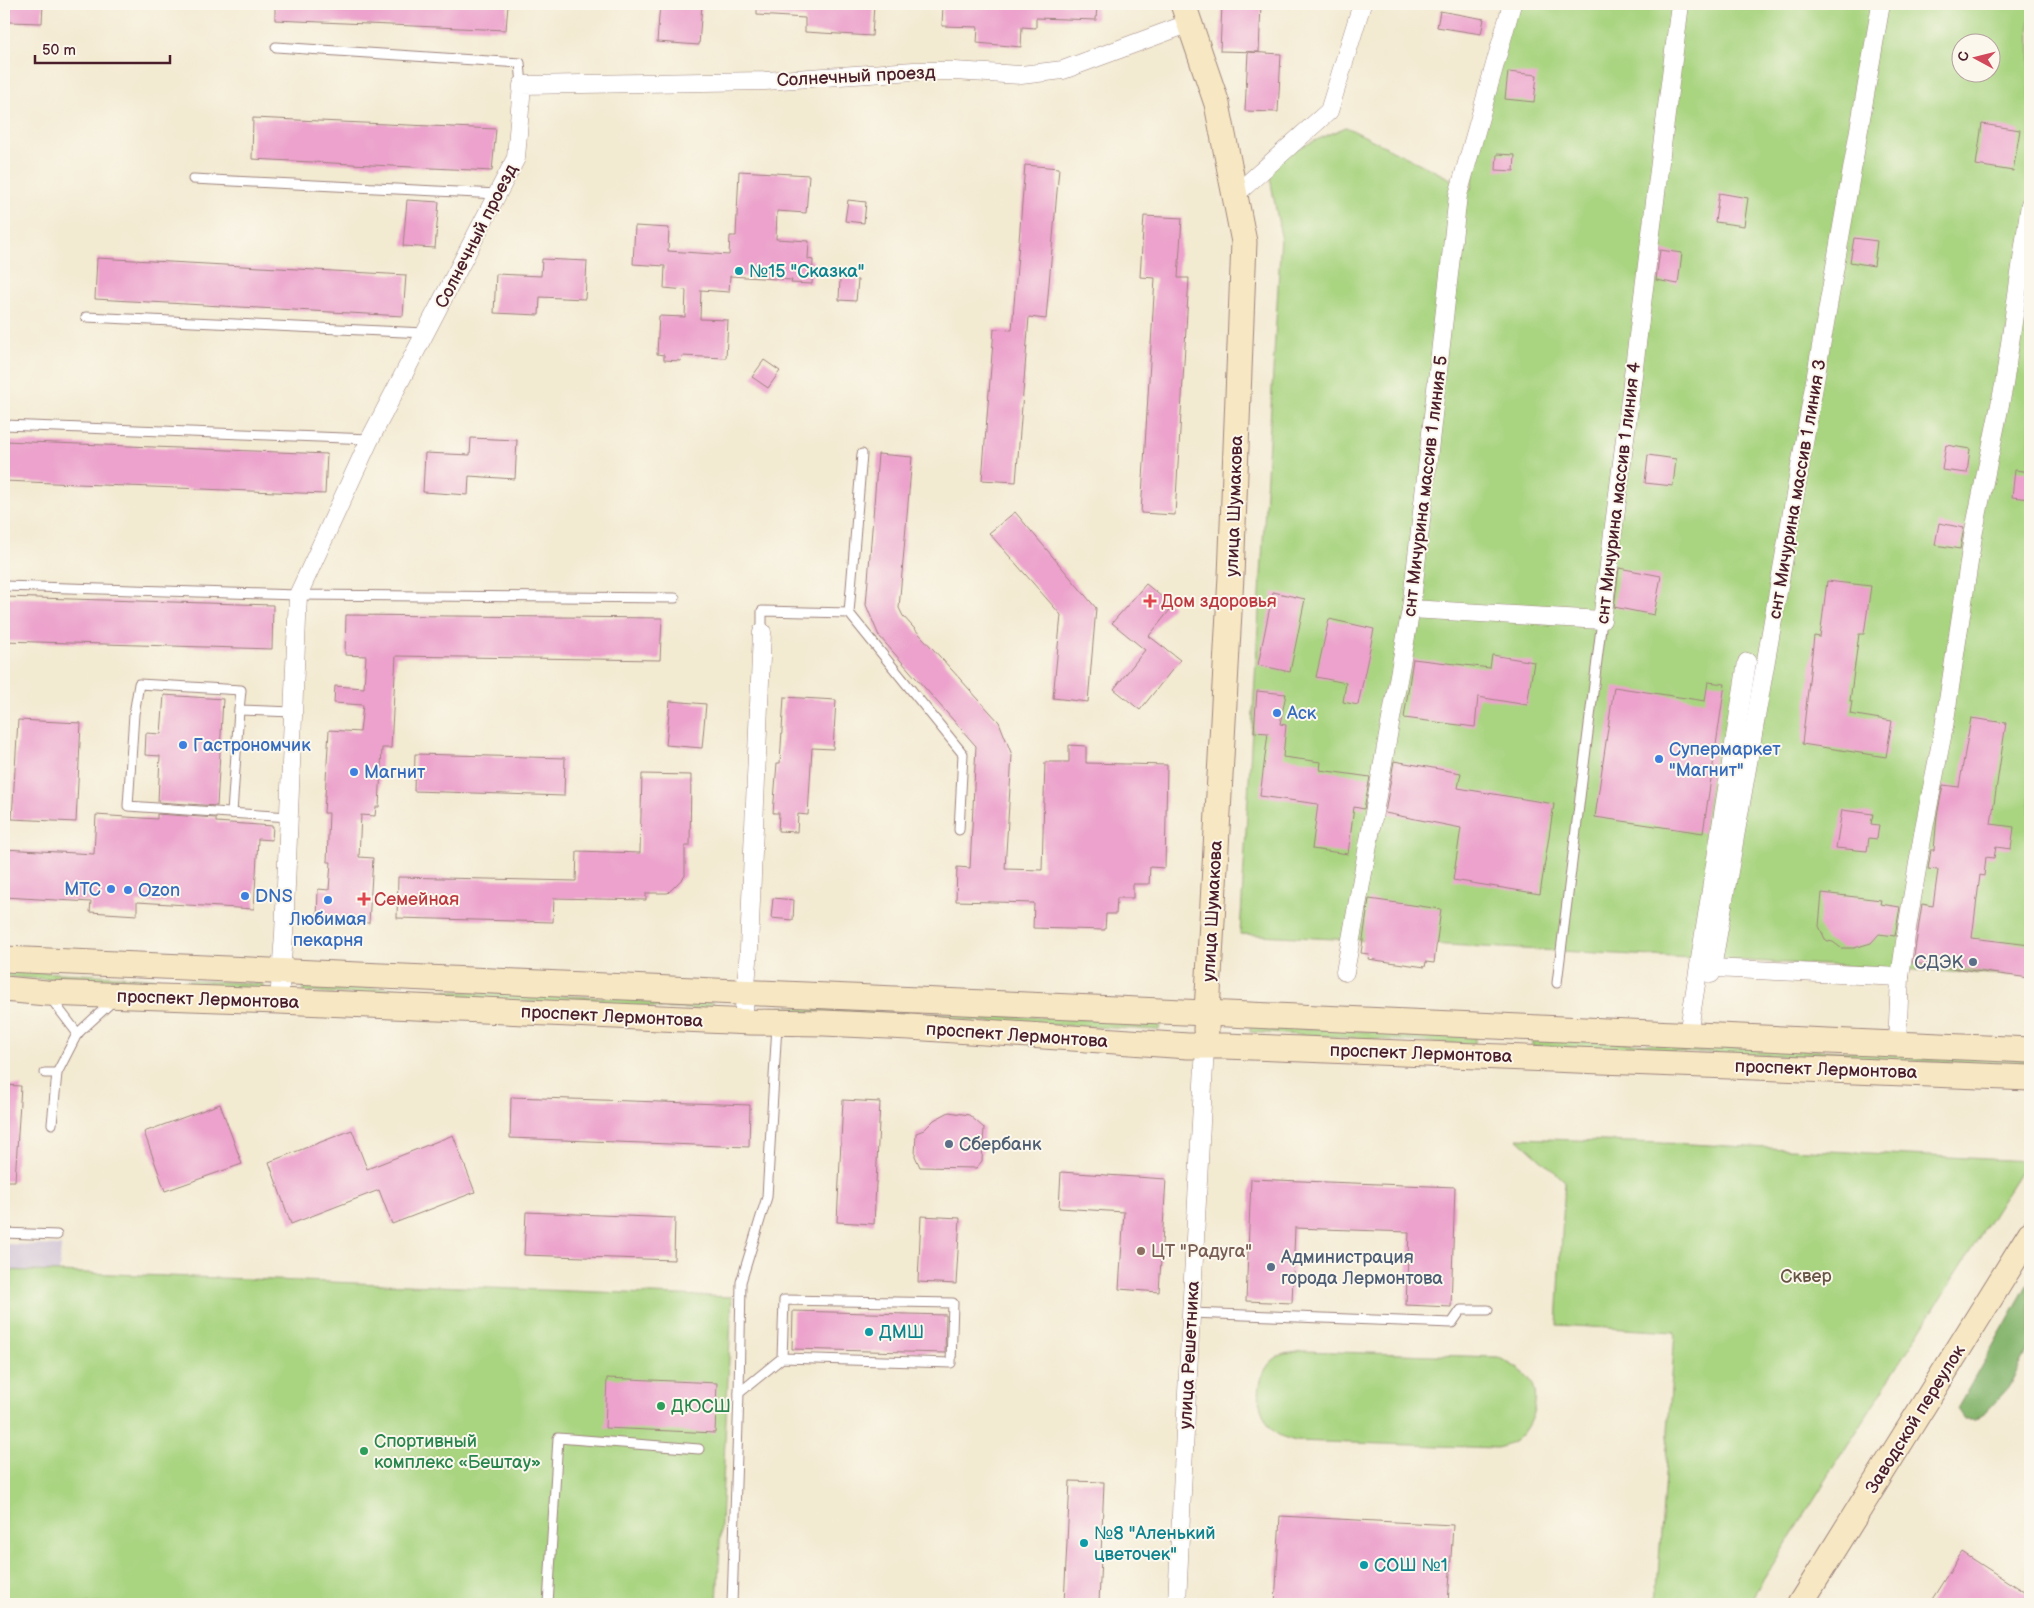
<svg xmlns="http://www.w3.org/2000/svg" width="2034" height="1608" viewBox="0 0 2034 1608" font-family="'Balsamiq Sans',sans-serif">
<rect width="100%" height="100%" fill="#fbf7ec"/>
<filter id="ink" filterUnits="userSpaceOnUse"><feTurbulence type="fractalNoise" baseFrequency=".02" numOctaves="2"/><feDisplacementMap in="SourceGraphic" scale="10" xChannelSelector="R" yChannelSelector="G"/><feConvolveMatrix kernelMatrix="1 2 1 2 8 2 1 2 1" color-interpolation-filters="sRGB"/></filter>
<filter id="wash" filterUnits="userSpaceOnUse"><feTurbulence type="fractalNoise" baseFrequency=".0096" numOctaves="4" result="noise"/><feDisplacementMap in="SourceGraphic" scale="20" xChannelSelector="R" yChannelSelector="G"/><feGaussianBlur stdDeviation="1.12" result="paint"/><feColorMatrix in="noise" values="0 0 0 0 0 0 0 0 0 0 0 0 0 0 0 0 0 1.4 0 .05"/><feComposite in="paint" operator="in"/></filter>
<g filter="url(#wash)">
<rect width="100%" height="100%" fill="#f3ead2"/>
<polygon fill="#ccbfd4" points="4,1244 61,1246 59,1272 4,1270"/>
<g fill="#a9d480" stroke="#7a7a56" fill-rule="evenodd">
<path d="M1509,4H2030V976L1240,934L1281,236L1267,162L1346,127L1471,189ZM1962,42H1992V72H1962Z"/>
<polygon points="4,970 263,984 263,990 4,977"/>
<polygon points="303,985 713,1002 713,1010 303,992"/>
<polygon points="771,1006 1160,1022 1159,1030 770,1012"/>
<polygon points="1250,1026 1475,1036 1475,1045 1250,1032"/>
<polygon points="1532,1039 2030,1059 2030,1066 1532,1046"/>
<polygon points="1517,1138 1689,1144 2027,1161 1748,1604 1656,1604 1675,1332 1557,1325 1565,1181"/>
<polygon points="4,1270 732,1297 717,1604 4,1604"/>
<path d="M1302,1351L1498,1357C1509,1364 1525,1370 1532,1383C1542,1400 1529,1432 1513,1442C1508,1445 1503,1446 1498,1448L1295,1441C1290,1439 1281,1437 1277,1434C1254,1416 1252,1371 1279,1356C1285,1353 1295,1353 1302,1351Z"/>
</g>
<polygon fill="#86b66e" stroke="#686a4c" points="2030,1280 2030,1346 2008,1388 1987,1411 1975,1419 1964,1419 1957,1409"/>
<g id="blocks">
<g fill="#eca2cc">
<polygon points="10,4 43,4 42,23 9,22"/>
<polygon points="275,4 508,4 506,30 275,20"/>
<polygon points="660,4 702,4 699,45 657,42"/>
<polygon points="757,4 874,4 872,36 805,32 805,18 757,15"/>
<polygon points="943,4 1097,4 1096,20 1036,18 1036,28 1022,27 1021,47 977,43 978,27 942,26"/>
<polygon points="1222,4 1261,4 1259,52 1220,51"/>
<polygon points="1440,11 1484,19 1481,34 1437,27"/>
<polygon points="1248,52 1281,54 1278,112 1245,111"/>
<polygon points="1508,72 1537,75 1534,102 1505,99"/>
<polygon points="253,118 496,129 492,171 252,159"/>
<polygon points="1982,124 2020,130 2013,171 1976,165"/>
<polygon points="1497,154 1515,155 1514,171 1496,170"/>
<polygon points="1025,165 1059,168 1046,319 1029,317 1016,482 982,480 994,329 1012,330"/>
<polygon points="739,171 809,175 806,213 777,211 776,239 809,241 808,259 813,260 812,284 791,283 792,280 730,276 729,292 701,290 700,319 728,320 726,358 682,356 681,361 664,360 664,355 657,354 659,316 685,317 686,290 664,288 665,266 633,264 635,226 669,228 668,251 729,255 730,236 736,236"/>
<polygon points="1719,193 1748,198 1744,226 1715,222"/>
<polygon points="407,200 439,202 435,248 403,246"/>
<polygon points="848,200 866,202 864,223 845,221"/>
<polygon points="1144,216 1182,218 1178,278 1189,278 1175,515 1141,513 1155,278 1140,277"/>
<polygon points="1854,238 1877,241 1874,266 1850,262"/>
<polygon points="1660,250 1682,253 1678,284 1656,280"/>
<polygon points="97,258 406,275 403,316 95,299"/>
<polygon points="542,259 587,261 585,299 540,297 539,315 494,313 496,274 541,276"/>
<polygon points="840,278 858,280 856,301 839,300"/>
<polygon points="764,360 780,371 768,388 752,377"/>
<polygon points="471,438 517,440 515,479 469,476 468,495 423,492 425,453 470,455"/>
<polygon points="4,441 327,454 325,494 4,481"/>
<polygon points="1946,445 1970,449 1967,473 1942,470"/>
<polygon points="878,454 912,457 899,608 903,616 999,722 1012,755 1005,869 1042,870 1045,762 1069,762 1069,745 1086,746 1086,763 1167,765 1165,868 1150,867 1149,884 1133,884 1133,898 1117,898 1116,914 1106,914 1105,930 1033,928 1034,903 956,901 957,867 970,868 976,746 879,636 866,605"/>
<polygon points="1648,455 1676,459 1673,486 1645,483"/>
<polygon points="2015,470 2030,472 2030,499 2012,497"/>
<polygon points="1015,512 1096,608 1088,702 1053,698 1061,615 989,533"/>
<polygon points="1939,523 1964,528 1960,549 1935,545"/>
<polygon points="1619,568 1661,576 1654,615 1614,607"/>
<polygon points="1827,581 1871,586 1864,634 1859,634 1850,701 1852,701 1850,714 1892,721 1886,757 1802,744 1814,636 1820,637"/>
<polygon points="1146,584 1173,606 1149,636 1180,660 1140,710 1114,689 1145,650 1112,623"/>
<polygon points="1273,592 1305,599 1290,672 1258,665"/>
<polygon points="4,597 273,605 272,649 4,641"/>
<polygon points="346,615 662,618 660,660 396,656 391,748 382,748 379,807 376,807 375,816 361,815 359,857 373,858 369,923 317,920 318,889 329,890 331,862 327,862 329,813 324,813 329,730 360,732 363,705 334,703 335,686 364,688 366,656 345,655"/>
<polygon points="1329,619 1374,629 1358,705 1343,702 1346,683 1316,677"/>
<polygon points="1492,655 1534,662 1527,705 1478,697 1475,727 1404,718 1413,659 1490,668"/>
<polygon points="1708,682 1725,684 1703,833 1595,817 1614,687 1705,701"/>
<polygon points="1257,691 1286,694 1280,724 1286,725 1283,757 1321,762 1320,770 1370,777 1364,809 1354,807 1348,854 1312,849 1318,804 1260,796 1268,733 1254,732"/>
<polygon points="164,695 223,699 217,806 158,802 160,756 145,755 146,733 161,734"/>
<polygon points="784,697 836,700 833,749 812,748 808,815 798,814 797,832 778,831 779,813 773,813 777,763 780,763"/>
<polygon points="670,701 706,704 702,748 666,745"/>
<polygon points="1971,718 2006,723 1991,824 2014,827 2011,849 1996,847 1994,858 1986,857 1984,876 1980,875 1972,938 2030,945 2030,978 1913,963 1922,904 1933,906 1938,870 1928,869 1931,850 1934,850 1937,816 1943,785 1959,787"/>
<polygon points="18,720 81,723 76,822 12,819"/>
<polygon points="415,754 565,758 564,796 414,791"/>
<polygon points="1394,761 1461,773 1458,788 1554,804 1540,894 1453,880 1461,828 1385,813"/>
<polygon points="642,774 691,775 690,846 685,846 685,876 668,893 646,893 646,900 554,898 553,922 397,918 398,877 576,881 577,851 640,853"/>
<polygon points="1842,810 1873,814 1871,824 1879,825 1877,839 1869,838 1867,851 1836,848"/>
<polygon points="157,814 216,818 216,822 273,826 272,840 258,839 254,909 137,902 137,915 90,912 91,902 4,897 4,849 94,854 96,815 157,819"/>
<polygon points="1822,893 1881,900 1880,904 1900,907 1895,936 1879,934 1871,943 1854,948 1841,948 1833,942 1828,941 1825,939 1819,926"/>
<polygon points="773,898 794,900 793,920 771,918"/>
<polygon points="1369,899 1441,909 1434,963 1426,962 1425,967 1368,959 1369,954 1361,953"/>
<polygon points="4,1085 21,1086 15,1181 4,1181"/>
<polygon points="511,1097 750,1105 749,1147 510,1138"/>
<polygon points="843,1100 880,1102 874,1224 837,1222"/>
<polygon points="220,1104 242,1164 165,1191 144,1132"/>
<polygon points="949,1112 969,1115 984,1128 982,1161 976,1168 920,1167 915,1156 916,1133 924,1130 934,1120"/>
<polygon points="352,1130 367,1169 453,1135 475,1192 392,1224 379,1190 291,1224 269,1162"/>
<polygon points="1061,1172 1166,1179 1159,1292 1119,1289 1124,1212 1059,1208"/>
<polygon points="1251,1179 1455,1187 1451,1307 1406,1305 1409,1232 1295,1228 1292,1303 1246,1301"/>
<polygon points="526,1212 675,1218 674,1260 524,1255"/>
<polygon points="921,1216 960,1218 956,1284 918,1282"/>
<polygon points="793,1311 946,1315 945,1353 792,1349"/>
<polygon points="607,1378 717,1383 715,1433 605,1428"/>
<polygon points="1070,1481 1104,1482 1099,1604 1064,1604"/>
<polygon points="1280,1516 1453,1525 1448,1604 1275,1604"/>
<polygon points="1962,1552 2030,1596 2030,1604 1929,1604"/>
</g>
</g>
</g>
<g filter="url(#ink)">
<use href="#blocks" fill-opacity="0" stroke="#9e847e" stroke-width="1"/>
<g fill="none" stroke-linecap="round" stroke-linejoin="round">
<defs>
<g id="lane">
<polyline points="276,47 520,63 522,85"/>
<polyline points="193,179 498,194"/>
<polyline points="86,317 425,333"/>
<polyline points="4,425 370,439"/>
<polyline points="862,454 849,613 963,754 959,830"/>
<polyline points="4,586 298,595 675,598"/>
<polyline points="762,632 762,611 849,613"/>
<polyline points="232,813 239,710"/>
<polyline points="289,817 128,806 134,714 139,684 241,690 239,710 293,712"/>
<polyline points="1557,983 1602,620"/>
<polyline points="49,996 78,1034"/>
<polyline points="45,1073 57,1073"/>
<polyline points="52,1124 57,1073 77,1034 114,1000"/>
<polyline points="4,1233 57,1235"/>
<polyline points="1191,1313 1452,1323 1461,1310 1488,1310"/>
<polyline points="739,1393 741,1282 767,1197 777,1025"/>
<polyline points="548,1604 558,1438 699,1449"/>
<polyline points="732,1604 739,1393 782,1358 951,1363 953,1303 784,1300 782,1358"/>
</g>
<g id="street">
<polyline points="1235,195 1329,111 1362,4"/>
<polyline points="1411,609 1602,620 1680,4"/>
<polyline points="1713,968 1900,977"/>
<polyline points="1345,972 1411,609 1458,195 1512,4"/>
<polyline points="1711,974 1881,4"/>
<polyline points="279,1001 284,934 298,595 370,439 516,158 522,85 765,81 914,71 954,71 1021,75 1063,70 1190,23"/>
<polyline points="743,1021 749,949 762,632"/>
<polyline points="1688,1035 1747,662"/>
<polyline points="1897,1045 1900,977 1907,928 1924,828 1944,727 1973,536 2004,385 2030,204"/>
<polyline points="1177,1604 1183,1470 1205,1046"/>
</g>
<g id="secondary">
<polyline points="1183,4 1217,104 1244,242 1231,576 1206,1030"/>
<polyline points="4,959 2030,1050"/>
<polyline points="4,989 46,993 279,1001 751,1022 824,1023 910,1027 1188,1046 1225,1046 2030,1078"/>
<polyline points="1800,1604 2030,1234"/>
</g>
</defs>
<use href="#lane" stroke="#9e847e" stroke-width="11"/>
<use href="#street" stroke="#9e847e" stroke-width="19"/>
<use href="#secondary" stroke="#9e847e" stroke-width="27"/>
<use href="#lane" stroke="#fff" stroke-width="9"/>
<use href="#street" stroke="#fff" stroke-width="18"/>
<use href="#secondary" stroke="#f7e8c3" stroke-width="25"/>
</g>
</g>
<g fill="#0f9aa8" stroke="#fbf7ec" stroke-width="2">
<circle cx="739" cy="271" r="5"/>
<circle cx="869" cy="1332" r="5"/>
<circle cx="1084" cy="1543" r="5"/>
<circle cx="1364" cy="1565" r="5"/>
</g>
<g fill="#e0444e" stroke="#fbf7ec" stroke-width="2">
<path d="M1147.5 593.5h5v5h5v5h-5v5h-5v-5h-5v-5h5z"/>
<path d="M361.5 891.5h5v5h5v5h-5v5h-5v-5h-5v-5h5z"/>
</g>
<g fill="#3f7fe0" stroke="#fbf7ec" stroke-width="2">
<circle cx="1277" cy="713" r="5"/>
<circle cx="183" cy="745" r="5"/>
<circle cx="1659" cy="759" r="5"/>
<circle cx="354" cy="772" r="5"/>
<circle cx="111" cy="889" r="5"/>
<circle cx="128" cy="890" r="5"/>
<circle cx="245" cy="896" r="5"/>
<circle cx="328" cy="900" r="5"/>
</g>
<g fill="#5c6f8a" stroke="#fbf7ec" stroke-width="2">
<circle cx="1973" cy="962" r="5"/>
<circle cx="949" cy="1144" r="5"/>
<circle cx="1271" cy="1267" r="5"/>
</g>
<circle fill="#8d6e63" stroke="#fbf7ec" stroke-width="2" cx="1141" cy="1251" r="5"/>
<g fill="#2e9e5b" stroke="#fbf7ec" stroke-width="2">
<circle cx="661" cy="1406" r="5"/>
<circle cx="364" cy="1451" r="5"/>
</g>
<g text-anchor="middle" stroke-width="4" stroke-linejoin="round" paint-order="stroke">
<g font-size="18" fill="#4a1f2b" stroke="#fbf7ec">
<text transform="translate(856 76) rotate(-3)" y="6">Солнечный проезд</text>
<text transform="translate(476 236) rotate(-63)" y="6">Солнечный проезд</text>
<text transform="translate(1425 486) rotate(-83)" y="6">снт Мичурина массив 1 линия 5</text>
<text transform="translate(1797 489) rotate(-80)" y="6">снт Мичурина массив 1 линия 3</text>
<text transform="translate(1618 493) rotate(-83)" y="6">снт Мичурина массив 1 линия 4</text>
<text transform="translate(1234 506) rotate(-88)" y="6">улица Шумакова</text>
<text transform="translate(1212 911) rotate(-87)" y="6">улица Шумакова</text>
<text transform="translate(208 999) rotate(2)" y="6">проспект Лермонтова</text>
<text transform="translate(612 1016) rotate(3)" y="6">проспект Лермонтова</text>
<text transform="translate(1017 1035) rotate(4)" y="6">проспект Лермонтова</text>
<text transform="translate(1421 1053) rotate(2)" y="6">проспект Лермонтова</text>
<text transform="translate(1826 1069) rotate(2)" y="6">проспект Лермонтова</text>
<text transform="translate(1189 1355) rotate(-87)" y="6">улица Решетника</text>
<text transform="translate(1915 1419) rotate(-58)" y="6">Заводской переулок</text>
</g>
<g font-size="18" fill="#0d838f" stroke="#fbf7ec" text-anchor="start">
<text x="749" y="277">№15 "Сказка"</text>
<text x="879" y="1338">ДМШ</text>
<text x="1094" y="1539">№8 "Аленький<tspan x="1094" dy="21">цветочек"</tspan></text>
<text x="1374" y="1571">СОШ №1</text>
</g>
<g font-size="18" fill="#be3a42" stroke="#fbf7ec" text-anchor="start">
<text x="1161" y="607">Дом здоровья</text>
<text x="374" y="905">Семейная</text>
</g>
<g font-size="18" fill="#366cbe" stroke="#fbf7ec" text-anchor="start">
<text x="1287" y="719">Аск</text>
<text x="193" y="751">Гастрономчик</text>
<text x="1669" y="755">Супермаркет<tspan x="1669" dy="21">"Магнит"</tspan></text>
<text x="364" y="778">Магнит</text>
<text x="101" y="895" text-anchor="end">МТС</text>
<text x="138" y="896">Ozon</text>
<text x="255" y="902">DNS</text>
<text x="328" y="925" text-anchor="middle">Любимая<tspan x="328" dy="21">пекарня</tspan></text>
</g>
<g font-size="18" fill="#4e5e75" stroke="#fbf7ec" text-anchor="start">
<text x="1963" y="968" text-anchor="end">СДЭК</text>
<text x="959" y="1150">Сбербанк</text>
<text x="1281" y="1263">Администрация<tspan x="1281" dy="21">города Лермонтова</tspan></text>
</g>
<g font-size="18" fill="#785e54" stroke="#fbf7ec" text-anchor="start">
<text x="1151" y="1257">ЦТ "Радуга"</text>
</g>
<g font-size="18" fill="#654" stroke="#fbf7ec">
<text x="1806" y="1282">Сквер</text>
</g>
<g font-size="18" fill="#27864d" stroke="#fbf7ec" text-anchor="start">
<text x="671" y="1412">ДЮСШ</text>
<text x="374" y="1447">Спортивный<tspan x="374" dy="21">комплекс «Бештау»</tspan></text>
</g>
</g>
<rect width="2034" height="1608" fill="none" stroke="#fbf7ec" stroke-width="20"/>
<g transform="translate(1976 58) rotate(277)"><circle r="24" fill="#fbf7ec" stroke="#b4a19f"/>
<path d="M0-4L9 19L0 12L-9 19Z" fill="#d1495b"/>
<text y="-8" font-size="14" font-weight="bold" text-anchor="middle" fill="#4a1f2b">С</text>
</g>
<path d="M35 55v8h135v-8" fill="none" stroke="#4a1f2b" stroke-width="2.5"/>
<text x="42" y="55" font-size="15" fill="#4a1f2b" stroke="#fbf7ec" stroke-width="4" paint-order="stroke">50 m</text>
</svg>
